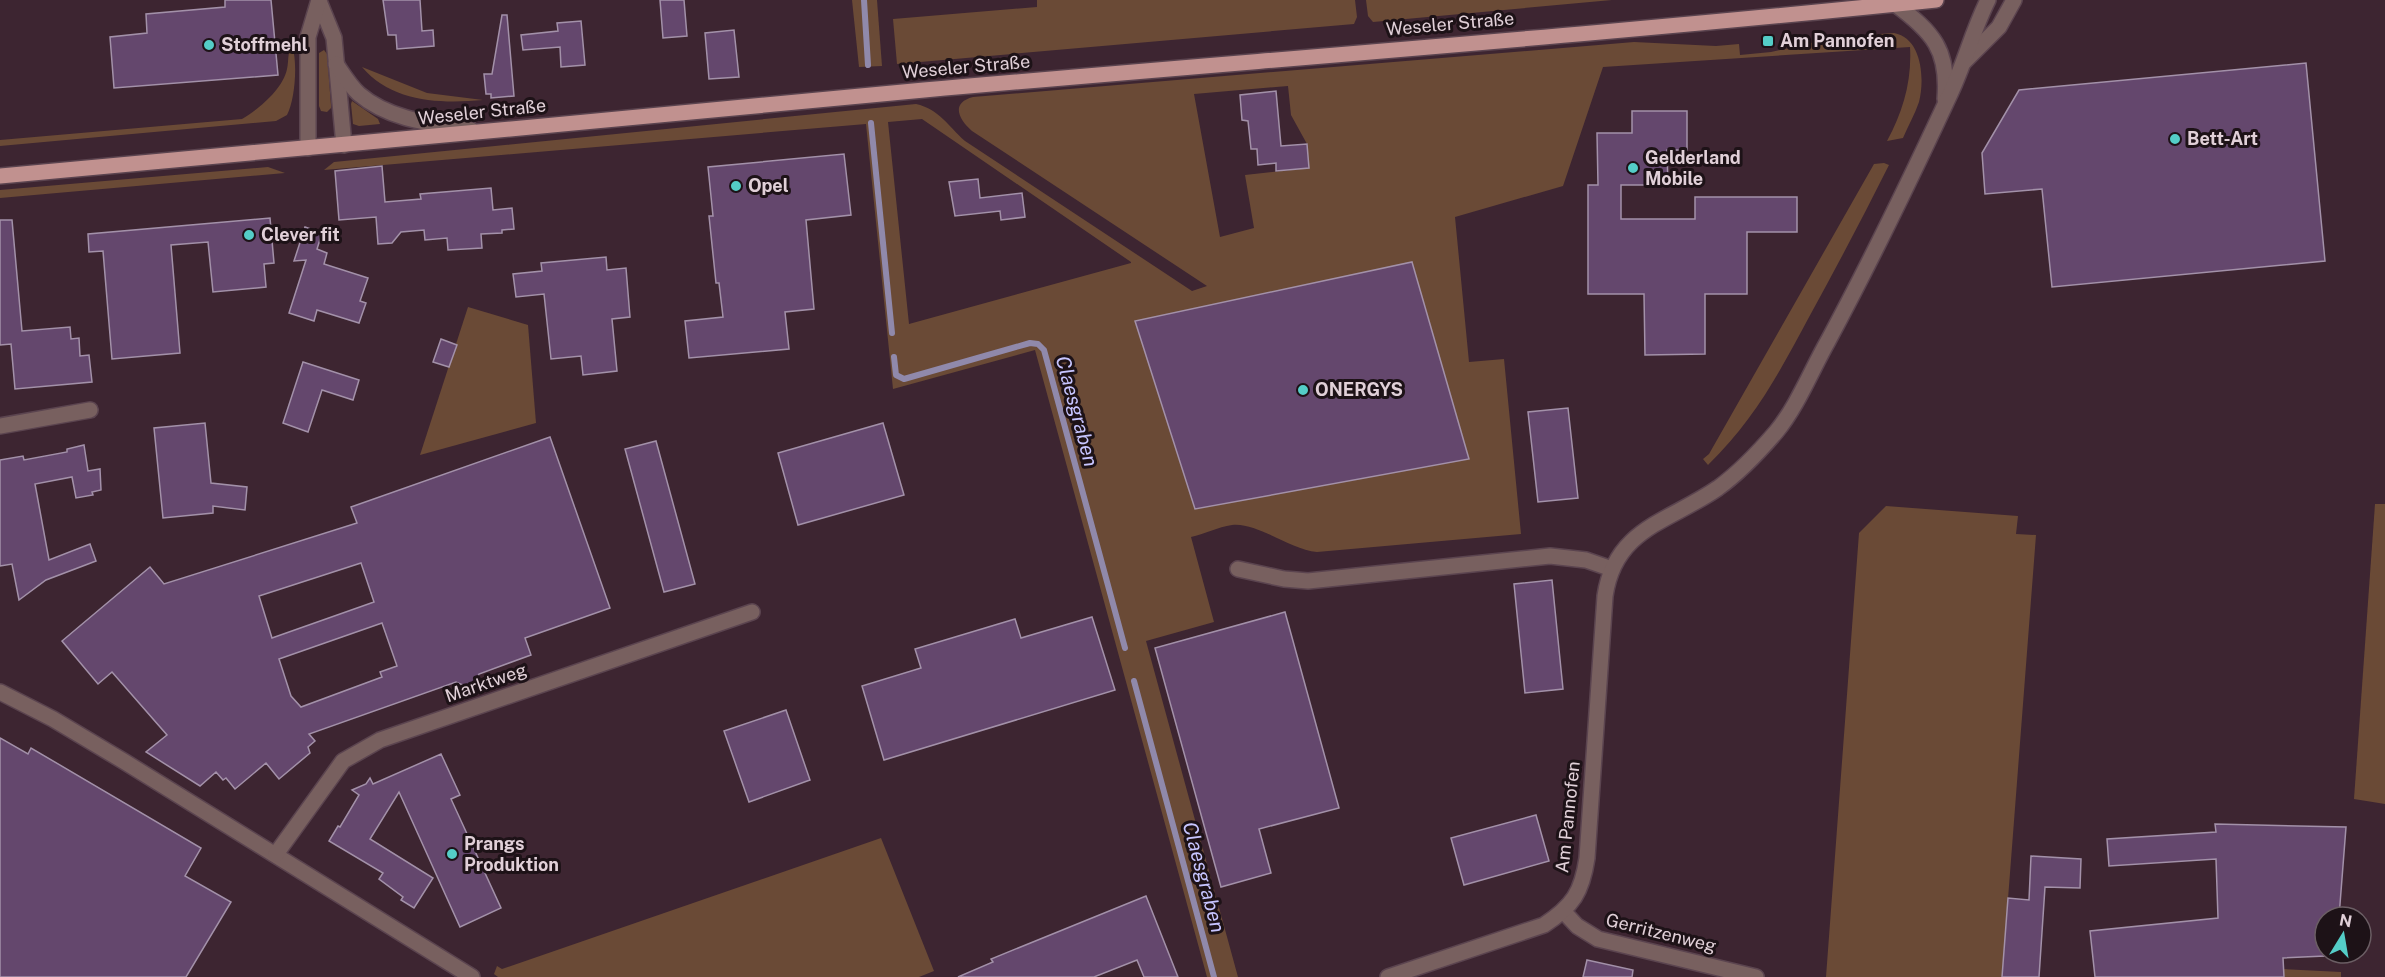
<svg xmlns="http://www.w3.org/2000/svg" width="2385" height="977" viewBox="0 0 2385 977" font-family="'Public Sans',sans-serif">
<rect width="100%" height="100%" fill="#3d2531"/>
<g fill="#6a4a36" fill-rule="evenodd">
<polygon points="852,0 877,0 882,66 859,67"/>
<polygon points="1037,0 1355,0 1357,17 1354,24 897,64 893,19 1037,7"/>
<polygon points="1366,0 1612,0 1373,22 1368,16"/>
<path d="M1894,33C1922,38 1925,79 1919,102C1915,114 1908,126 1903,138L1887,141C1903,112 1912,81 1910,47L1603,67L1563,186L1455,217L1469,362L1504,359L1521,534L1317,552C1289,549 1257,522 1232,525C1218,527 1204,534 1191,537L1214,622L1146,641L1238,977H1207L1035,350L893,389L866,124L324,170L334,162L916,104C939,109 948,126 965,141L1192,291L1207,286L972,131C959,120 950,103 973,97L1634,42L1716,46L1739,44L1740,55L1771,52L1837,37ZM1288,86L1291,115L1307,144L1309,168L1245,175L1254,228L1220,237L1194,94ZM922,119L1131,262V263L909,324L888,122Z"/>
<path d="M292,46C298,62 295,100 287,115L276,121L0,146V140L242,119C259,109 283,89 287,69C289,61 287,53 292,46Z"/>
<polygon points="324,50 327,54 331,105 331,108 327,112 321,111 319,106 319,53"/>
<path d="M362,67L427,93L483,100C440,104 391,102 362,67Z"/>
<polygon points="352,101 378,119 380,124 359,126 353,124 351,104"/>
<path d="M1884,163L1889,165C1863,217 1836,268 1808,319C1778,375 1754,420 1708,465L1703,459L1709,454L1874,164Z"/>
<polygon points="268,167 285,173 0,198 0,190"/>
<polygon points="468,307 528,325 536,423 420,455"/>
<polygon points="2375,504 2385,504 2385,804 2354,799"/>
<polygon points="1886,506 2018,516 2016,534 2036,535 2002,977 1826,977 1859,533"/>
<polygon points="881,838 934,971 919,977 498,977 494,974 497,966 502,969"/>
<polygon points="2283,969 2341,972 2341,977 2284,977"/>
</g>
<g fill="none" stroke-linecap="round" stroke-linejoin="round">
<g stroke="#9089ab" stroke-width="6">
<polyline points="864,0 868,65"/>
<polyline points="871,123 892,333"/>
<polyline points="894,357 896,375 904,379 1030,343 1038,344 1044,350 1125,648"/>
<polyline points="1134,681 1214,977"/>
</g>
</g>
<g fill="#64476d" stroke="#a391a9" stroke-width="1.5" fill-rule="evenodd">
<polygon points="225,0 271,0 278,75 114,88 110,37 147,33 146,14 225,7"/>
<polygon points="383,0 420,0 422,31 433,30 434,46 397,49 396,35 388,35"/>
<polygon points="660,0 684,0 687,36 663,38"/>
<polygon points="502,15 507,15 514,96 491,98 491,94 486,94 484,74 492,74"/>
<polygon points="581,21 585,65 561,67 560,47 523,50 521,35 558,31 557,23"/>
<polygon points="734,30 739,77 709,79 705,33"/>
<polygon points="2306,63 2325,261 2052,287 2042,189 1985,194 1982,153 2019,90"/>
<polygon points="1276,91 1281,146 1307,144 1309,168 1276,171 1276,163 1258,165 1257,149 1251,149 1248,121 1242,120 1240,95"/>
<polygon points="1632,111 1687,111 1687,150 1667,150 1668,185 1621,185 1621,219 1695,219 1695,197 1797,197 1797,232 1747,232 1747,294 1705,294 1705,354 1645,355 1644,294 1588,294 1588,185 1598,185 1597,133 1632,133"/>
<polygon points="844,154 851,215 806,220 814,309 785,312 789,349 689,358 685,321 723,317 719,283 716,283 709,216 713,216 708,167"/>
<polygon points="382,166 385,202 421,199 420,194 491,188 493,210 512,208 514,229 502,230 502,233 481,234 482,248 448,250 447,238 425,240 424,230 401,232 392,243 378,244 376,217 339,220 335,171"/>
<polygon points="978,179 980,198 1022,193 1025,217 1001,220 1000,211 955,216 949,182"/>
<polygon points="270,218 274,263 264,264 266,287 213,292 208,242 171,245 180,353 112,359 103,251 89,252 88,234"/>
<polygon points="0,220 12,220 22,331 70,327 71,339 79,338 80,356 89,355 92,382 15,389 11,344 0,345"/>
<polygon points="305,227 322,233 317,249 327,253 324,264 368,278 360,301 366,303 359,323 317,310 314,321 289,313 306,260 294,261"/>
<polygon points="606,257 607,270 626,268 630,317 612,319 617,371 583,375 581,356 551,359 544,294 516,297 513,274 542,271 541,263"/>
<polygon points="1412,262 1469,459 1195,509 1135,321"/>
<polygon points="441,339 457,345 449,367 433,362"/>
<polygon points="303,362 359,380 353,400 322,390 308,432 283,423"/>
<polygon points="1568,408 1578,498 1538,502 1528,412"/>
<polygon points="205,423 211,483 247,487 245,510 213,506 213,513 163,518 154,428"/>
<polygon points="883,423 904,495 798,525 778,453"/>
<path d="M550,437L610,608L525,638L531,655L479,674L472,689L456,682L309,734L315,741L308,747L310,753L279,779L266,763L235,789L226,778L223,780L216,772L200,786L146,752L167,735L112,672L98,684L62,641L150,567L164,584L357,523L351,507ZM361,563L374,602L272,638L259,596ZM382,623L397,666L380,672L382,677L301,707L291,696L279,659Z"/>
<polygon points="656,441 695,584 664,592 625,449"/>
<polygon points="84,445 88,471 100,469 101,490 92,492 93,495 76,498 72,477 35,484 49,560 90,544 96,561 46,580 19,600 12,564 0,566 0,460 23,456 24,460 67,452 67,449"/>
<polygon points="1552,580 1563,689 1525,693 1514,584"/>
<polygon points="1285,612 1339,808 1259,829 1271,873 1221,887 1155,648"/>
<polygon points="1092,617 1115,690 884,760 862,686 921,668 915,649 1015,619 1021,638"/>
<polygon points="786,710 810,780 749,802 724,731"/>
<polygon points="0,738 28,754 31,748 201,848 185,876 231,902 186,977 0,977"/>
<polygon points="441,754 460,795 451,799 501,908 460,927 399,792 370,839 433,878 414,908 401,900 403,897 379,879 383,873 329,841 338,826 340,827 359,795 352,790 366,784 370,778 373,784"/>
<polygon points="1536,815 1549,861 1464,885 1451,838"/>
<polygon points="2215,824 2346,827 2339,917 2325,917 2325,956 2283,958 2284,977 2095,977 2090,931 2218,918 2216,859 2109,866 2107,839 2216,832"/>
<polygon points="2031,856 2081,859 2080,888 2045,887 2039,977 2002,977 2008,898 2029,900"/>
<polygon points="1146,896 1178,977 1144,977 1137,960 1094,977 958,977 993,962 991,959"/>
<polygon points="1587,960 1633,970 1632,977 1583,977"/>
</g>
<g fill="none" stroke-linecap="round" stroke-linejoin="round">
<defs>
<g id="minor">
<polyline points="319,1 334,38 344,145"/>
<path d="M1895,4C1933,32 1949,50 1945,99"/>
<polyline points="1964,62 1999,27 2014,0"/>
<path d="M336,64C343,74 350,86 359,94C389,120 434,124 471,130"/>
<polyline points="308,148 308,37 319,0"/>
<polyline points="0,426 90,410"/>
<polyline points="1238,569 1284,579 1308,581 1550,556 1586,560 1612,569"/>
<polyline points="0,692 53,719 125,762 472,977"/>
<polyline points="276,854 343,761 380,740 752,612"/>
<polyline points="1564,912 1577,926 1598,939 1756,977"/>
<path d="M1388,977L1544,925C1573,906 1582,892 1587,858L1605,596C1615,528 1669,522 1718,488C1740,472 1758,453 1776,432C1797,407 1812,369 1828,341C1872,259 1912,176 1951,92C1965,62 1973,30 1988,0"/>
</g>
<path id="major" d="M0,176C308,150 616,118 924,90C1262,60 1600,35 1936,0"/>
</defs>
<use href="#minor" stroke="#5b444f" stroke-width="18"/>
<use href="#major" stroke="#5b444f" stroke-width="18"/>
<use href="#minor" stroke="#78605f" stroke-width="15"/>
<use href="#major" stroke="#c1918f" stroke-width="15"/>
</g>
<g fill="#54cdc7" stroke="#1d1217" stroke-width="2">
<rect x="1762" y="35" width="12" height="12" rx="3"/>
<circle cx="209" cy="45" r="6"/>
<circle cx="2175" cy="139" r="6"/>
<circle cx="1633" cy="168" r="6"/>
<circle cx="736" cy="186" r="6"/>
<circle cx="249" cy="235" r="6"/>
<circle cx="1303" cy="390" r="6"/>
<circle cx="452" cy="854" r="6"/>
</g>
<g text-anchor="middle" stroke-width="6" stroke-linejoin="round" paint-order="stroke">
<g font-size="18" fill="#e1d0d8" stroke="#1d1217">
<text transform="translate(1450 24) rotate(-5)" y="6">Weseler Straße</text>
<text transform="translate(966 67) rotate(-5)" y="6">Weseler Straße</text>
<text transform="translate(482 112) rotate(-6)" y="6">Weseler Straße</text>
<text transform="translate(486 683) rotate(-19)" y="6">Marktweg</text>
<text transform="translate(1568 817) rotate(-84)" y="6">Am Pannofen</text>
<text transform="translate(1661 933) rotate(14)" y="6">Gerritzenweg</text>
</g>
<g font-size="18" font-weight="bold" fill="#e1d0d8" stroke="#1d1217" text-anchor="start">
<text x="1780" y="47">Am Pannofen</text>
<text x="221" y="51">Stoffmehl</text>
<text x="2187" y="145">Bett-Art</text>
<text x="1645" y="164">Gelderland<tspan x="1645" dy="21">Mobile</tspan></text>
<text x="748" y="192">Opel</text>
<text x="261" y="241">Clever fit</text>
<text x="1315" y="396">ONERGYS</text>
<text x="464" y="850">Prangs<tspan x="464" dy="21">Produktion</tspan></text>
</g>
<g font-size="20" font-style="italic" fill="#c7c5ff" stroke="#1d1217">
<text transform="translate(1077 411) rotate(75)" y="7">Claesgraben</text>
<text transform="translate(1204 877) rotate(75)" y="7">Claesgraben</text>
</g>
</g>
<g transform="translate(2343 935) rotate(11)"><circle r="28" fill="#1d1217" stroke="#6b5e64" stroke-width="1.5"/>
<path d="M0-4.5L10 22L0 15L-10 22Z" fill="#54cdc7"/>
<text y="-9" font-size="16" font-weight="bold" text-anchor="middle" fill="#e1d0d8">N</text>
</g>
</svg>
